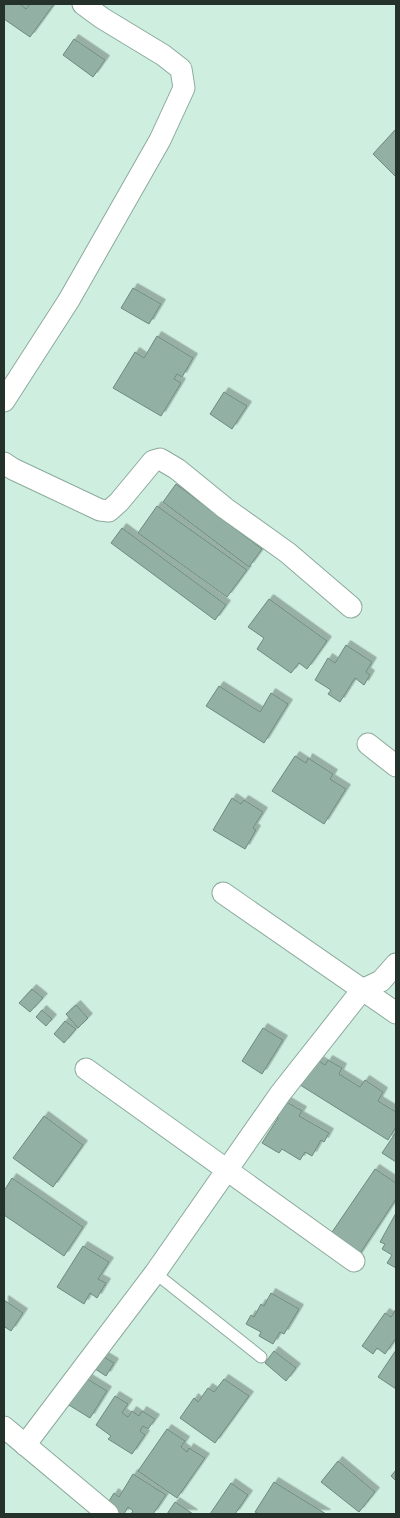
<svg xmlns="http://www.w3.org/2000/svg" width="400" height="1518" viewBox="0 0 400 1518" font-family="'Nunito Sans',sans-serif">
<defs>
<filter id="shadow"><feDropShadow dx="4.5" dy="-4.5" stdDeviation="0" flood-color="#0004"/></filter>
</defs>
<rect width="100%" height="100%" fill="#ceeedf"/>
<g fill="#92b0a3" stroke="#6e8b7e" filter="url(#shadow)">
<polygon points="4,4 20,4 26,9 30,4 54,4 30,37 4,19"/>
<polygon points="74,39 105,60 93,77 63,55"/>
<polygon points="396,129 396,177 373,154"/>
<polygon points="133,288 161,304 149,324 121,308"/>
<polygon points="157,336 193,358 182,377 177,374 174,379 181,383 161,416 113,388 135,352 144,358"/>
<polygon points="224,392 247,406 232,429 210,414"/>
<polygon points="176,484 262,549 249,567 163,502"/>
<polygon points="157,506 247,570 227,597 138,533"/>
<polygon points="122,528 226,605 215,620 111,543"/>
<polygon points="269,599 327,641 307,669 299,663 291,673 257,649 264,638 248,627"/>
<polygon points="346,645 372,662 366,672 370,675 364,685 355,678 340,702 328,694 331,690 315,680 328,658 335,663"/>
<polygon points="219,686 260,712 271,693 288,704 264,743 206,706"/>
<polygon points="295,756 306,763 308,758 333,774 330,779 346,789 324,824 272,791"/>
<polygon points="232,798 241,804 244,800 263,812 253,828 256,830 245,849 213,830"/>
<polygon points="32,989 43,998 30,1012 19,1003"/>
<polygon points="76,1005 88,1018 78,1028 66,1014"/>
<polygon points="42,1010 52,1019 46,1026 36,1017"/>
<polygon points="65,1021 76,1029 64,1043 54,1034"/>
<polygon points="263,1028 283,1040 262,1074 242,1061"/>
<polygon points="313,1057 325,1065 328,1060 342,1068 339,1074 360,1087 365,1080 383,1092 378,1101 396,1112 396,1127 388,1140 297,1083"/>
<polygon points="283,1100 302,1111 299,1116 329,1133 324,1142 321,1140 312,1156 305,1152 300,1160 282,1149 279,1153 262,1143 278,1118 274,1115"/>
<polygon points="44,1116 83,1145 53,1187 13,1158"/>
<polygon points="396,1132 396,1162 382,1153"/>
<polygon points="375,1169 396,1183 396,1199 357,1258 328,1238"/>
<polygon points="12,1178 83,1227 64,1256 4,1215 4,1191"/>
<polygon points="396,1213 396,1268 387,1263 392,1255 382,1249 385,1244 380,1242"/>
<polygon points="83,1246 109,1262 98,1279 106,1283 97,1298 90,1293 84,1304 57,1287"/>
<polygon points="271,1293 299,1309 284,1334 280,1332 273,1344 259,1336 261,1332 246,1324 251,1315 254,1317 261,1304 264,1306"/>
<polygon points="4,1300 23,1313 11,1331 5,1327 4,1329"/>
<polygon points="396,1309 396,1338 385,1354 377,1348 373,1354 362,1346 385,1313 391,1317"/>
<polygon points="396,1350 396,1389 378,1377"/>
<polygon points="274,1351 296,1368 286,1381 265,1363"/>
<polygon points="99,1354 114,1363 106,1376 92,1367"/>
<polygon points="81,1375 107,1391 90,1418 64,1402"/>
<polygon points="224,1379 249,1396 215,1443 180,1418 194,1398 198,1402 208,1388 214,1392"/>
<polygon points="115,1396 128,1404 122,1413 128,1417 132,1411 139,1416 142,1411 155,1419 148,1429 143,1426 140,1431 145,1435 132,1454 108,1439 111,1436 96,1425"/>
<polygon points="167,1429 185,1441 181,1447 187,1452 189,1448 205,1458 177,1498 138,1471"/>
<polygon points="338,1461 375,1492 359,1512 321,1482"/>
<polygon points="396,1470 396,1481 391,1476"/>
<polygon points="133,1474 166,1495 153,1514 131,1514 133,1511 128,1507 124,1514 111,1514 104,1509 114,1493 119,1497"/>
<polygon points="274,1482 326,1514 259,1514 255,1512"/>
<polygon points="231,1483 248,1495 235,1514 210,1514"/>
<polygon points="175,1502 193,1514 167,1514"/>
</g>
<g fill="none" stroke-linecap="round" stroke-linejoin="round">
<defs>
<polyline id="service" points="155,1273 261,1357"/>
<g id="minor">
<polyline points="4,401 69,300 160,140 184,88 181,69 163,55 102,18 83,4"/>
<polyline points="4,463 13,469 100,510 109,511 119,502 153,461 160,459 177,469 225,508 288,553 351,607"/>
<polyline points="368,744 396,766"/>
<polyline points="223,893 396,1013"/>
<polyline points="86,1069 354,1261"/>
<polyline points="4,1427 108,1514"/>
<polyline points="25,1445 155,1273 280,1094 362,990 381,981 396,964"/>
</g>
</defs>
<use href="#service" stroke="#8caa9d" stroke-width="13"/>
<use href="#minor" stroke="#8caa9d" stroke-width="23"/>
<use href="#service" stroke="#fff" stroke-width="11"/>
<use href="#minor" stroke="#fff" stroke-width="21"/>
</g>
<rect width="400" height="1518" fill="none" stroke="#25312b" stroke-width="10"/>
</svg>
